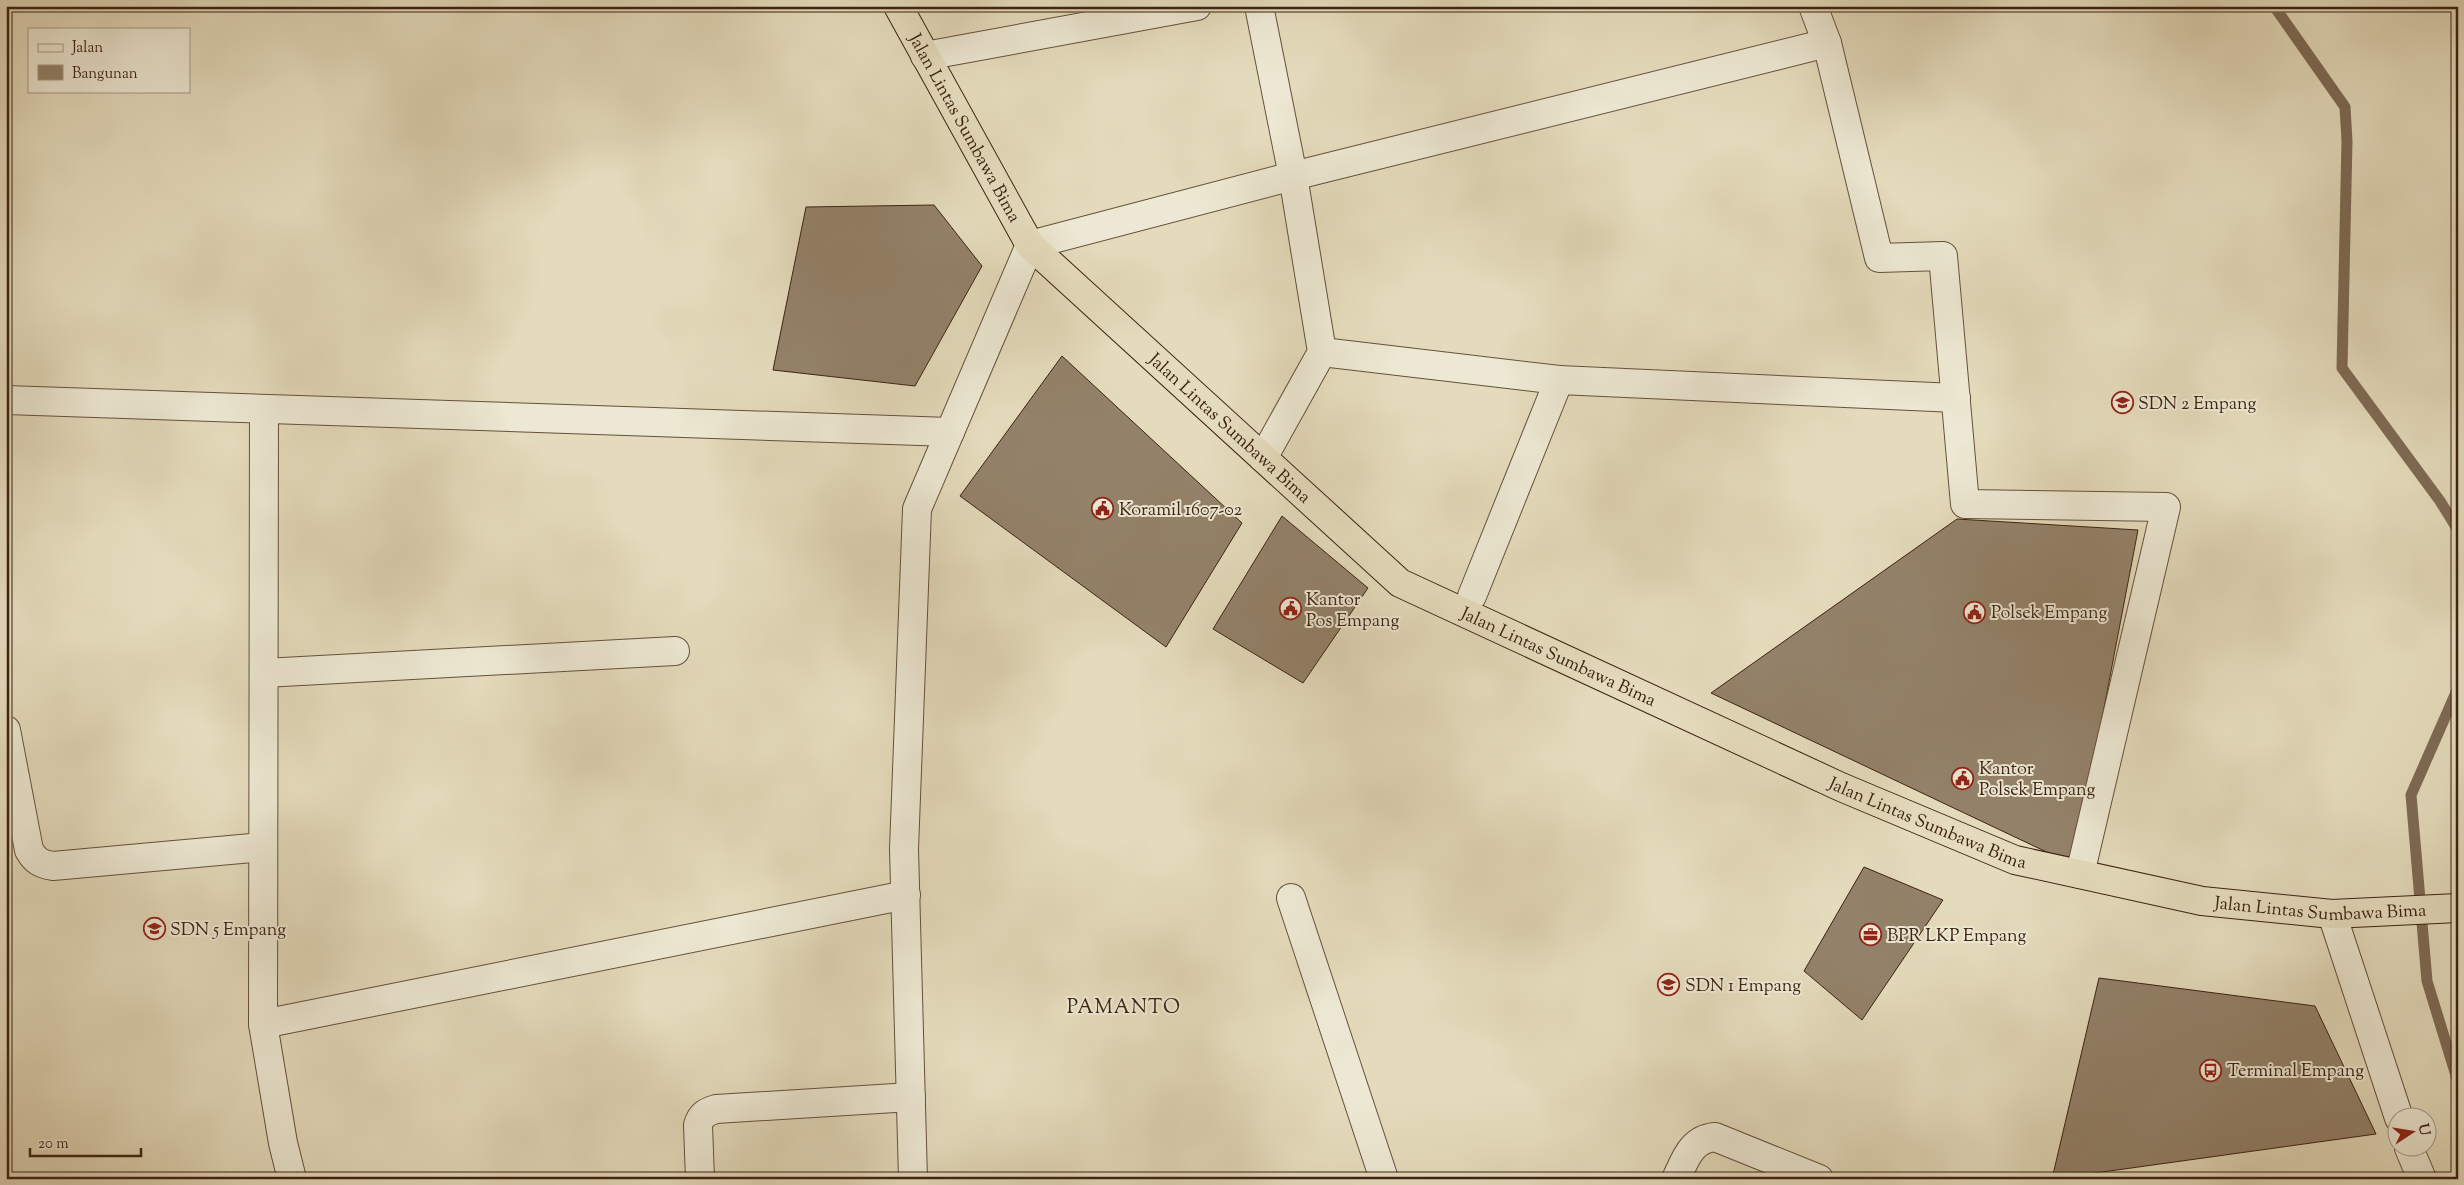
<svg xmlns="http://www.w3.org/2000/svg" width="2464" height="1185" viewBox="0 0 2464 1185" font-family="'Sorts Mill Goudy',serif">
<rect width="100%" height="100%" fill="#e4dbbc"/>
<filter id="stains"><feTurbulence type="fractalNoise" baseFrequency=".004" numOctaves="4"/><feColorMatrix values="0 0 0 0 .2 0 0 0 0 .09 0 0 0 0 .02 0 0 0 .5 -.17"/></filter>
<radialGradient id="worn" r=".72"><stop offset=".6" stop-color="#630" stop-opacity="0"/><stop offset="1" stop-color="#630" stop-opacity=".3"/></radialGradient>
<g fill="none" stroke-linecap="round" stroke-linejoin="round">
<g stroke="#7e6b55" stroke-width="11">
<polyline points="2274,6 2345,107 2347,141 2342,368 2440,501 2458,530"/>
<polyline points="2458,688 2411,795 2427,981 2458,1082"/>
</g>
</g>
<g fill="#93826a" stroke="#3b2212">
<polygon points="934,205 982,266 915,386 773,370 806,207"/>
<polygon points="1062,356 1242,523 1166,647 960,496"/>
<polygon points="1282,516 1368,588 1303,683 1213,629"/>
<polygon points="1957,519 2138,530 2074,865 1711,693"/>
<polygon points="1864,867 1943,900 1862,1020 1804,971"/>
<polygon points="2099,978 2315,1006 2376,1134 2052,1179"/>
</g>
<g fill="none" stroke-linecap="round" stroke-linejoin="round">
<defs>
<g id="minor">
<polyline points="1259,6 1293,176 1322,352 1263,458"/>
<polyline points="1813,6 1827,43"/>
<polyline points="925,56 1197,6"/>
<polyline points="1322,352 1559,380"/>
<polyline points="6,400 950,432"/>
<polyline points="264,410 263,1024 906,895"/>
<polyline points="1472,596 1559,380 1956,398"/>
<polyline points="264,673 675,651"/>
<path d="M6,730L29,850C35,861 41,864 53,866L263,847"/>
<polyline points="1291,898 1384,1179"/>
<polyline points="2332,914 2399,1118"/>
<polyline points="263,1024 283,1143 292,1179"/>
<polyline points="2409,1148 2422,1179"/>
<path d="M700,1179L698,1125C701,1115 706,1112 716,1109L911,1097"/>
<polyline points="913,1179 904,849 917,509 1030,245 1293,176 1827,43 1879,258 1943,256 1965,504 2166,507 2080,874"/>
<path d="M1676,1179C1685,1160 1691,1139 1715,1137L1819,1179"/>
</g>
<g id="highway">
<path id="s1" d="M898,6L1030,245L1400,583L1841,787L2015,860L2202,901L2332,914L2458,908"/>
</g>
</defs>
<use href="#minor" stroke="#65503c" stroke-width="30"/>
<use href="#highway" stroke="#3b2212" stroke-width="30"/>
<use href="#minor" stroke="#ede8d3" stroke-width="28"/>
<use href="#highway" stroke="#e4dbbc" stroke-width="28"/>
</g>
<defs>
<symbol id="school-ring" viewBox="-11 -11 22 22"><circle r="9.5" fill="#ede8d3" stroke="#8f2418" stroke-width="1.5"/><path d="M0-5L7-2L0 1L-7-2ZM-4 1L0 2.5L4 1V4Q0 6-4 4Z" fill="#8f2418"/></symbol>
<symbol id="civic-ring" viewBox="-11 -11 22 22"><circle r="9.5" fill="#ede8d3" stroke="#8f2418" stroke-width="1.5"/><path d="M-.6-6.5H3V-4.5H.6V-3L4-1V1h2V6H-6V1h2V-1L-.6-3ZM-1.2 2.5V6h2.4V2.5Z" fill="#8f2418"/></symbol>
<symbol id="office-ring" viewBox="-11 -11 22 22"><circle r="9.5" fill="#ede8d3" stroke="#8f2418" stroke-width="1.5"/><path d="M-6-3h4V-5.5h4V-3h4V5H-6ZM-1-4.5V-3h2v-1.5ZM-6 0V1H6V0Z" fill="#8f2418"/></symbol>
<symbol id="bus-ring" viewBox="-11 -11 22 22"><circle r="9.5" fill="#ede8d3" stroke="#8f2418" stroke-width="1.5"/><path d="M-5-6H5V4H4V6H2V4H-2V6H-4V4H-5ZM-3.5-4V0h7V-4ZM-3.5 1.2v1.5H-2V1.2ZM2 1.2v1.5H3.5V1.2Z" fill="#8f2418"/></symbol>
</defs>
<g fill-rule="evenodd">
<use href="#school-ring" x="2110" y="390" width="25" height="25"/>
<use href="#civic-ring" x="1090" y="496" width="25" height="25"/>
<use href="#civic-ring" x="1278" y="596" width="25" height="25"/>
<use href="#civic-ring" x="1962" y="600" width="25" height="25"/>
<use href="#civic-ring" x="1950" y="766" width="25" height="25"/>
<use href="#school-ring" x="142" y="916" width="25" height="25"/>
<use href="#office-ring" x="1858" y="922" width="25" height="25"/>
<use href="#school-ring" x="1656" y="972" width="25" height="25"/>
<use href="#bus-ring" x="2198" y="1058" width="25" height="25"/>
</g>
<g text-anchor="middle" stroke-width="4" stroke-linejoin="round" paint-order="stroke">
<g font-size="18" fill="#3b2212" stroke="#ede8d3">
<text dy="6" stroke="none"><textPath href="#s1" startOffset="139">Jalan Lintas Sumbawa Bima</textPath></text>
<text dy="6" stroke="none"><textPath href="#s1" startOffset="544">Jalan Lintas Sumbawa Bima</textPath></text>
<text dy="6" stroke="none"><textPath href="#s1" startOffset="949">Jalan Lintas Sumbawa Bima</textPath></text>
<text dy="6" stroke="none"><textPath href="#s1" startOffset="1354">Jalan Lintas Sumbawa Bima</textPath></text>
<text dy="6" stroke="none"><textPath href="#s1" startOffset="1759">Jalan Lintas Sumbawa Bima</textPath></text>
</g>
<g font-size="18" fill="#3b2212" stroke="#ede8d3" text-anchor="start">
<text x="2138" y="409">SDN 2 Empang</text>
<text x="1119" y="515">Koramil 1607-02</text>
<text x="1306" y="605">Kantor<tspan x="1306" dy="21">Pos Empang</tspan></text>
<text x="1991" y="618">Polsek Empang</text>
<text x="1979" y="774">Kantor<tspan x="1979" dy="21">Polsek Empang</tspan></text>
<text x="170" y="935">SDN 5 Empang</text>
<text x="1887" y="941">BPR LKP Empang</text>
<text x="1685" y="991">SDN 1 Empang</text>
<text x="2227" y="1076">Terminal Empang</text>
</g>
<g font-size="20" letter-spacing="1" fill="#3b2212" stroke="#ede8d3">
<text x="1124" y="1013">PAMANTO</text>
</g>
</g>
<rect width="2464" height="1185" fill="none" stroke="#e4dbbc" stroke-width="25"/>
<rect x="8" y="8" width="2449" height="1170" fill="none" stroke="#3b2212" stroke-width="2.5"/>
<rect x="12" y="12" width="2439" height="1160" fill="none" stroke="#3b2212"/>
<rect x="28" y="28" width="162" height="65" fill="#ede8d3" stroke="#a69986"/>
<rect x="38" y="44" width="25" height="8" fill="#ede8d3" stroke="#a69986"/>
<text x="72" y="52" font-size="15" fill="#3b2212">Jalan</text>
<rect x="38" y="65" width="25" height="15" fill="#93826a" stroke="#a69986"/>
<text x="72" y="78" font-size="15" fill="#3b2212">Bangunan</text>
<g transform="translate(2412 1132) rotate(78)"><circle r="24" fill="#ede8d3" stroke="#a69986"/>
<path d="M0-4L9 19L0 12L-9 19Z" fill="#8f2418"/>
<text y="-8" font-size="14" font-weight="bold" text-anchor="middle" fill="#3b2212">U</text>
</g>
<path d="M30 1148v8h111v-8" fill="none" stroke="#3b2212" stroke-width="2.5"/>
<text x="38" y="1148" font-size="15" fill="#3b2212" stroke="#ede8d3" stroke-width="4" paint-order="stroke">20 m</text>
<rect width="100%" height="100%" filter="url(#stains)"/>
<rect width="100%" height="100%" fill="url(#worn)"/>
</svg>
